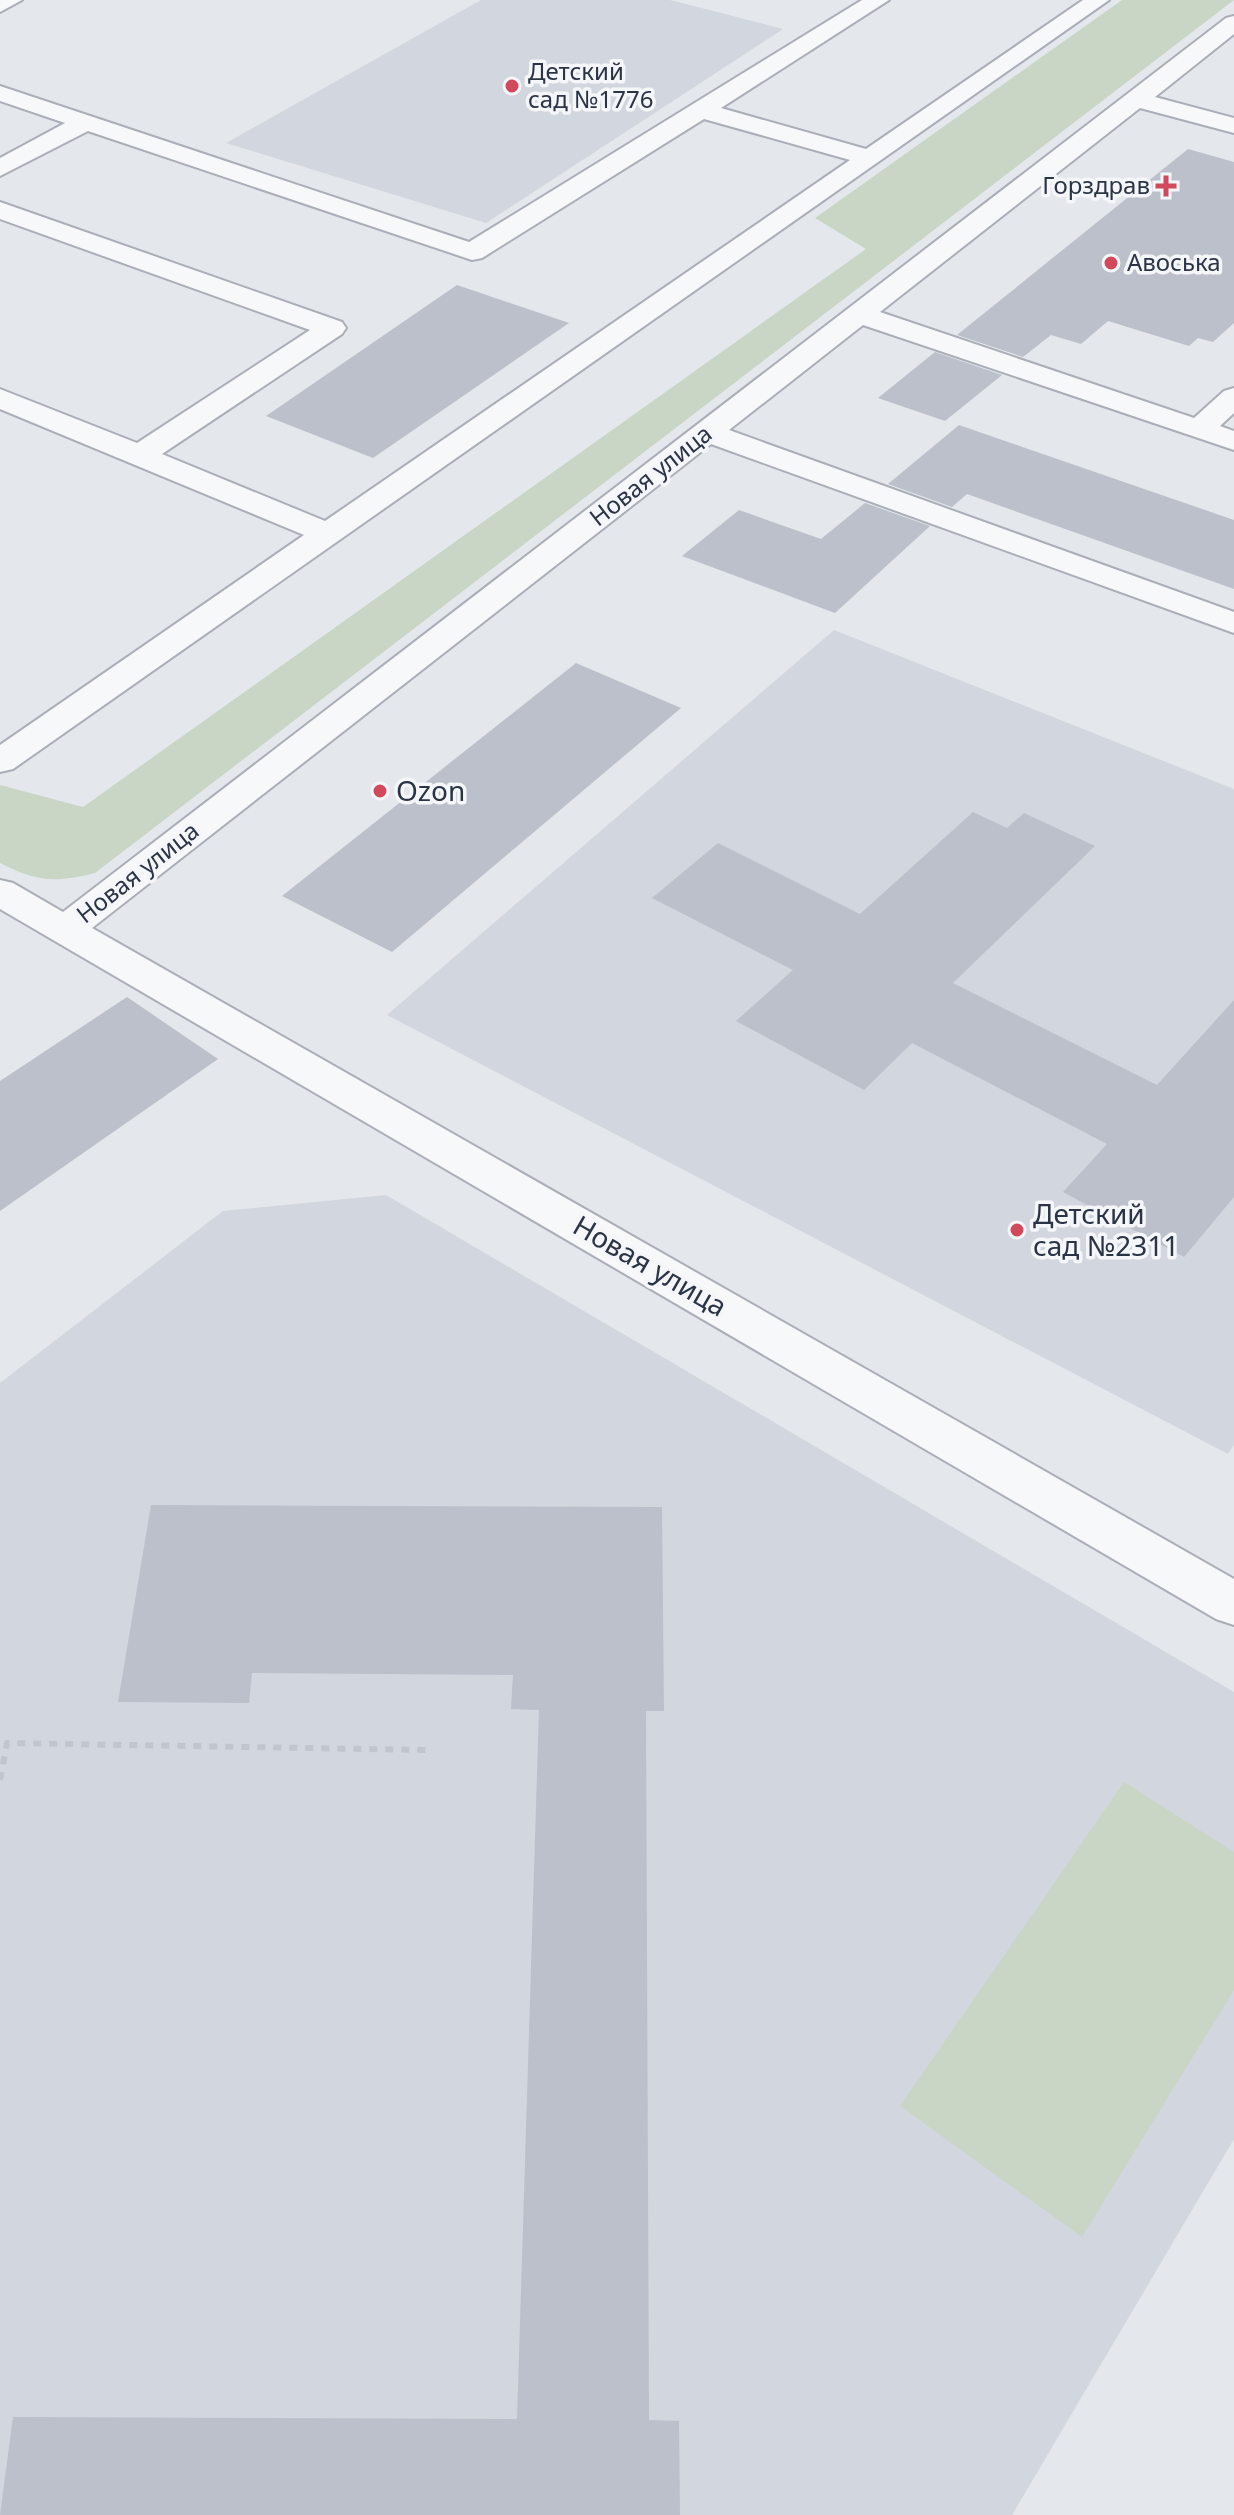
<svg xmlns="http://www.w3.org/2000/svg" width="1234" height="2515" viewBox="0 0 1234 2515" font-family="'Noto Sans',sans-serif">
<rect width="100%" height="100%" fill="#e4e7ec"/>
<g fill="#d2d6de">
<polygon points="481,0 670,0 783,29 486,223 226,143"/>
<polygon points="834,630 1234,789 1234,1445 1228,1454 387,1015"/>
<polygon points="386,1195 1234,1692 1234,2139 1012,2515 0,2515 0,1383 223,1211"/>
</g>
<g fill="#c9d6c5">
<path d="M1122,0H1234L95,873C54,883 38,882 0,863V785L83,807L866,249L815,218Z"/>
<polygon points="1124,1782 1234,1852 1234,1990 1082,2237 900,2106"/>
</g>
<g fill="#bbc0ca">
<polygon points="1188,149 1234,162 1234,323 1213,342 1198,338 1189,346 1108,321 1081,344 1051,335 1023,357 957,335"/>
<polygon points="457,285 569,323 373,458 266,416"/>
<polygon points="935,352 1002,375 945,421 878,398"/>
<polygon points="959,425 1234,520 1234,589 967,494 952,507 888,484"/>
<polygon points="865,503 930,526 835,613 682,556 739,510 821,539"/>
<polygon points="576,663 681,708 392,952 282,896"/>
<polygon points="973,812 1007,828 1024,813 1095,846 953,983 1157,1085 1234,1000 1234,1197 1184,1257 1063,1192 1107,1144 912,1043 864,1090 736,1021 793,970 652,898 718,843 860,914"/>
<polygon points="127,997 218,1059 0,1211 0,1081"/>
<polygon points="151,1505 662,1507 664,1711 646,1711 649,2420 679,2421 680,2515 0,2515 13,2417 517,2419 539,1710 511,1709 513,1675 252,1673 249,1703 118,1702"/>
</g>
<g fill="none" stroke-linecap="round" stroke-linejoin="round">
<defs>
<g id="minor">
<polygon points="0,0 22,0 0,12"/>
<polygon points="862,0 889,0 721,108 866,149 1083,0 1109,0 13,769 0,772 0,745 304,535 0,409 0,389 137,443 310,330 0,219 0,202 342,322 346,328 342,334 162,454 325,521 850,160 704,119 482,258 472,260 88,131 0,176 0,158 65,123 0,101 0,86 469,242"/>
<polygon points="1234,16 1234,34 1155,97 1234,118 1234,133 1140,108 880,312 1194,418 1224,391 1234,388 1234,413 1220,426 1234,431 1234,450 863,325 729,430 1234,612 1234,633 711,444 92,928 1234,1579 1234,1625 1216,1619 0,909 0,880 13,883 63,912 1226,18"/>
</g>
</defs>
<use href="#minor" stroke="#a9aeb7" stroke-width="4"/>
<polyline stroke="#c2c5cb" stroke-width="6" stroke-dasharray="8 8" stroke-linecap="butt" points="0,1780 7,1743 426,1750"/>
<use href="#minor" fill="#f7f8fa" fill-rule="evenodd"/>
</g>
<g fill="#d1495b" stroke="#f4f6f9" stroke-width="3">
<circle cx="512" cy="86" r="8"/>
<path d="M1162 174h8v8h8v8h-8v8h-8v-8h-8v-8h8z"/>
<circle cx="1111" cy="263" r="8"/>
<circle cx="380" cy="791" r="8"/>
<circle cx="1017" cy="1230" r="8"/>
</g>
<g text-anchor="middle" stroke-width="7" stroke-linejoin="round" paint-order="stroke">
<g font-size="24" fill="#2b3445" stroke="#f4f6f9" text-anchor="start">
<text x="528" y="80">Детский<tspan x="528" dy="28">сад №1776</tspan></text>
<text x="1150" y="194" text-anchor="end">Горздрав</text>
<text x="1127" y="271">Авоська</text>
</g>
<g font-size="24" fill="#2b3445" stroke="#f4f6f9">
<text transform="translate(651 476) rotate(-38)" y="8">Новая улица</text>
<text transform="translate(138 873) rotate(-38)" y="8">Новая улица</text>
</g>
<g font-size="28" fill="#2b3445" stroke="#f4f6f9" text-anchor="start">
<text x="396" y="801">Ozon</text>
<text x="1033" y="1224">Детский<tspan x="1033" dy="32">сад №2311</tspan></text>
</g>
<g font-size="28" fill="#2b3445" stroke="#f4f6f9">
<text transform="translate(650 1266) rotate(30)" y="10">Новая улица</text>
</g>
</g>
</svg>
